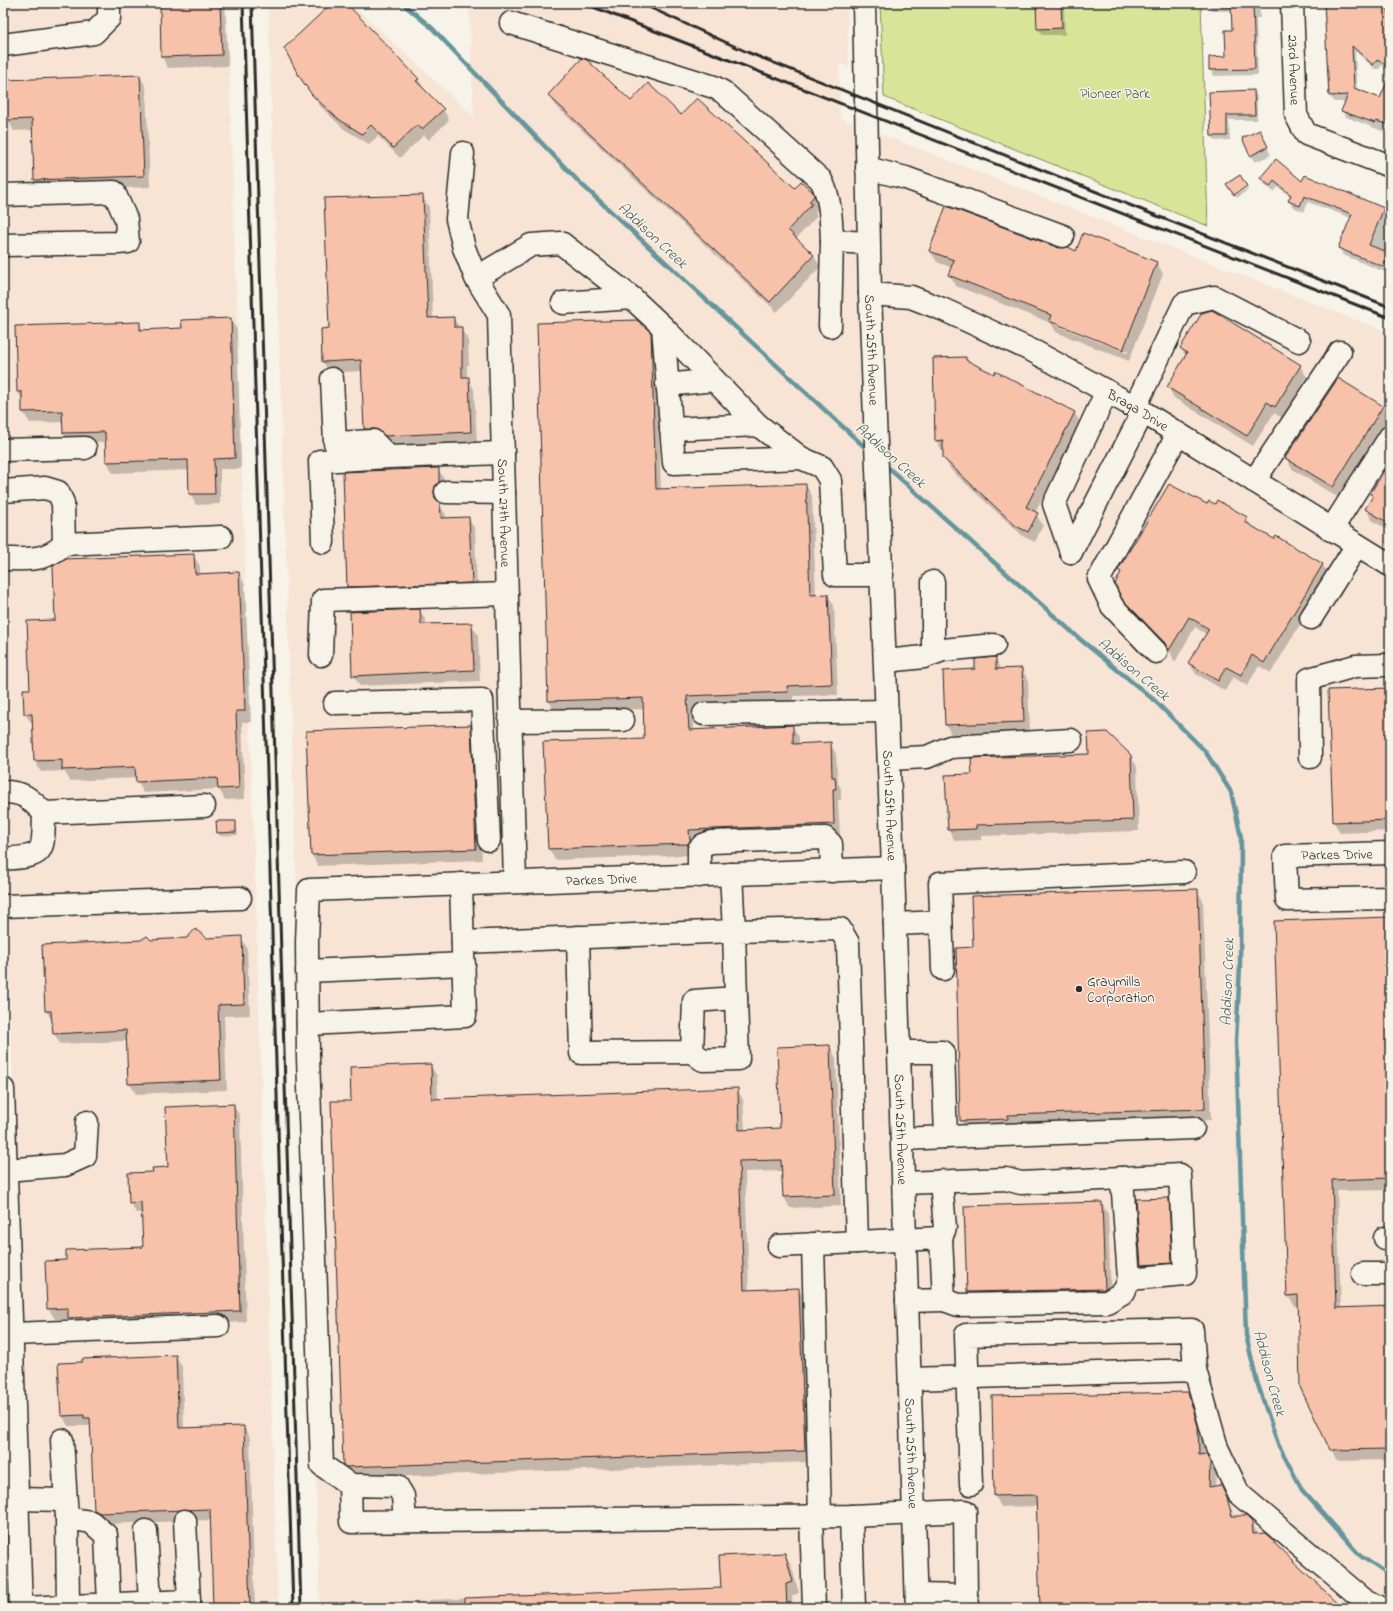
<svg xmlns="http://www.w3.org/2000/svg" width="1393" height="1611" viewBox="0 0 1393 1611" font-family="'Indie Flower',sans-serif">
<rect width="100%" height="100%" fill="#f7f3e8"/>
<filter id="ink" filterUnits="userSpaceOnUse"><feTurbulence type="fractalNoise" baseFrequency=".025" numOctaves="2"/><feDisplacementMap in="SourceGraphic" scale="8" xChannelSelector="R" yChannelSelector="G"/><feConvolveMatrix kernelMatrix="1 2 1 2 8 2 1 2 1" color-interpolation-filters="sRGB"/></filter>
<g filter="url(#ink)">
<g fill="#f7e4d5">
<polygon points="3,3 227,3 278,1608 31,1608 3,801"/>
<polygon points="268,3 350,3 474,117 469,3 847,3 849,67 839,63 840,118 1390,333 1390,1608 320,1608"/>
</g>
<polygon fill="#d8e598" stroke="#828862" points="880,3 1201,3 1208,226 884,97"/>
<g fill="#0003" fill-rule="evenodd">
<polygon points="161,3 225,3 228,66 168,68 162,57"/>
<polygon points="333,3 344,3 418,79 425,90 443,109 449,120 429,140 424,135 400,158 378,136 369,144 344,129 320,106 299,75"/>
<polygon points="1060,3 1064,10 1065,35 1042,35 1038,28"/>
<polygon points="1208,3 1260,3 1260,18 1256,18 1258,75 1214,76 1210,70 1227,57 1233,31 1232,11 1212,11"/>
<polygon points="1325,3 1390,3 1390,71 1382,65 1379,69 1375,69 1355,51 1357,90 1381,100 1390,99 1390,134 1346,117 1342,111 1346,102 1334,102 1330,95"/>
<polygon points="140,76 146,87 150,187 42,191 35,180 33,130 14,131 8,120"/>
<polygon points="1254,91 1257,96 1257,120 1229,120 1230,140 1215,141 1212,136 1210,93"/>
<polygon points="549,95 631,102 681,116 795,190 812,193 820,208 815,212 817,216 796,239 814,255 820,267 777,312 556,106"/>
<polygon points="1263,139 1271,155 1255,162 1251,155"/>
<polygon points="1305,176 1390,211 1390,272 1387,273 1343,255 1339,248 1351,218 1308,202 1304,212 1293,207 1289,201 1291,197 1278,187 1274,192 1265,185 1261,178 1303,183"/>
<polygon points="1247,188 1248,190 1237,198 1235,195"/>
<polygon points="422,196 429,207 433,319 453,318 468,339 469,365 467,365 467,378 474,389 477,443 393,447 371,440 365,429 362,371 330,373 323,362 330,329"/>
<path d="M1059,249L1157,263L1163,274L1129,361L1056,332L1051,323L956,286L950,275L952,268L937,262L930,251ZM1055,322L1128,351L1127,353L1055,325Z"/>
<polygon points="230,319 237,330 241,469 220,469 220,504 196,505 190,494 189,470 113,473 107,462 106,442 70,444 64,433 63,422 30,423 23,412 23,401 18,392 16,326 139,323 144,331 183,329"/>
<polygon points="538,324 650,333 656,345 661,490 806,485 812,496 816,596 828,595 834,606 838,695 793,696 793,703 693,707 694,730 792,726 799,737 799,744 830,743 836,754 838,783 841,789 841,800 838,800 840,835 695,841 694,855 555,860 549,849 544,743 645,740 644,709 555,712 549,701"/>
<polygon points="1181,348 1300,366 1307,377 1282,418 1274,413 1253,446 1174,398 1168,387 1186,357"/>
<polygon points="966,358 968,362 1074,412 1081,424 1035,513 1043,525 1035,542 1024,537 951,470 944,458 944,451 942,451 936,440"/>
<polygon points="1338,379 1382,407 1389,418 1339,498 1292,469 1286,458"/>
<polygon points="1390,463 1390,531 1372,520 1366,509 1373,497 1371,494"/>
<polygon points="438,469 445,480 445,493 441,497 439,504 446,515 446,519 468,518 475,529 477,594 355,598 348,586"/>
<polygon points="1207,506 1246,518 1252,527 1275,541 1276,538 1323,565 1329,576 1271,673 1259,666 1247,686 1233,677 1225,691 1196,674 1189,663 1206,634 1195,627 1175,662 1169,650 1130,610 1123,598 1122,574 1119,570"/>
<polygon points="193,555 200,566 200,575 239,573 245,585 251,722 242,722 245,799 225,800 219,789 143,793 137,778 70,781 64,771 41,772 35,761 33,725 25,714 31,690 56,621"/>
<polygon points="420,610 426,621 426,625 471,624 478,635 480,681 360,686 353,675"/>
<polygon points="995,658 1001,669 1022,669 1028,680 1030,733 952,736 946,725 976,670"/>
<polygon points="1390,689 1390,831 1340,833 1334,822"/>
<polygon points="470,726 477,737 482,860 318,866 312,855"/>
<polygon points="1130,755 1137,767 1139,831 981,836 981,840 955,841 949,830 973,775"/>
<polygon points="236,822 238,835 220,836 218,832"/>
<polygon points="1197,890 1203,901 1211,1120 1014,1126 967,1131 961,1120 974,948"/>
<polygon points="1390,918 1390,1190 1337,1191 1341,1308 1390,1307 1390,1460 1337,1461 1331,1449 1300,1306 1295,1307 1288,1296"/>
<polygon points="241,937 247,948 250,1015 224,1016 227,1090 136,1094 129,1083 127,1041 60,1044 54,1033 53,1022 46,1011 43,946"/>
<polygon points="830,1046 836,1058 841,1206 790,1208 784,1197 783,1171 745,1172 749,1291 798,1289 805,1300 810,1462 354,1478 351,1476 344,1465 352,1102 430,1065 437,1076 438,1100 737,1089 743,1100 745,1130 781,1129"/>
<polygon points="233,1105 240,1116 246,1322 75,1329 70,1319 55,1319 48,1308 67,1261 144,1248 143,1213 136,1213 130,1202 154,1173 169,1168"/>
<polygon points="1168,1199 1174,1210 1178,1274 1148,1276 1142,1265 1137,1200"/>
<polygon points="1102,1203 1108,1214 1111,1299 974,1303 968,1292 965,1207"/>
<polygon points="176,1356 182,1367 184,1429 244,1427 250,1438 255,1608 214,1608 211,1520 107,1524 102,1521 95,1510 92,1429 90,1426 68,1426 62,1415"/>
<polygon points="1188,1393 1194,1404 1204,1438 1204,1455 1216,1474 1215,1487 1220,1486 1235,1517 1252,1522 1258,1534 1274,1542 1278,1549 1342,1608 1041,1608 1038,1506 1001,1507 995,1496 993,1397"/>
<polygon points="785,1554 791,1565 799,1593 792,1596 793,1608 429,1608 429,1600 722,1589"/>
</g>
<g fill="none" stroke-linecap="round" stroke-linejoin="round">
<g stroke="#66969d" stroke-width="4.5">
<polyline points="402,3 432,28 578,181 869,451"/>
<polyline points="884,464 1081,640 1154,700 1205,751 1231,792 1241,837 1240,966 1236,1041 1246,1335 1257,1382 1278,1444 1302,1490 1362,1557 1390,1576"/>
</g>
</g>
<g fill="#f8c2aa" stroke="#2b2b2b">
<polygon points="160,3 220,3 222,55 161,57"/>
<polygon points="332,3 346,3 419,79 416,81 444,109 422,129 417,125 393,148 371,125 362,134 337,118 312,95 299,76 284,48"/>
<polygon points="1036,3 1061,3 1062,28 1037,29"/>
<polygon points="1231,3 1253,3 1255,69 1209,70 1209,57 1226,56 1225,30 1232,30"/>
<polygon points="1324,3 1388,3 1390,69 1378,59 1373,65 1352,46 1354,88 1380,98 1390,75 1390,114 1386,124 1376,121 1375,123 1341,111 1348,95 1329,96"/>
<polygon points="582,58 587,60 631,101 648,83 681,115 697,98 795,188 801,181 813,192 814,196 809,202 812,204 788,230 814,255 770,302 548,95"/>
<polygon points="140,75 144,176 34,180 32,119 7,120 5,80"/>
<polygon points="1254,90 1255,115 1227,115 1227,136 1211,136 1209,92"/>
<polygon points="1260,130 1268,147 1250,156 1242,138"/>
<polygon points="1276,159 1302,181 1305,175 1384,208 1369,245 1389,253 1384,267 1338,248 1352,214 1304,196 1300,206 1288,201 1291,195 1274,181 1270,186 1260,178"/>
<polygon points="1240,175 1247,186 1234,195 1226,184"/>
<polygon points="423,195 428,318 454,317 454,327 462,327 462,377 469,377 471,432 385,436 377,429 364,429 361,360 322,362 321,329 329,328 324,198"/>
<polygon points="946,206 1059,248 1068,247 1076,251 1083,233 1157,262 1123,350 1049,321 1051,315 948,275 954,260 929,251"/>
<polygon points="1212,310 1301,365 1275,407 1267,402 1247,436 1167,387 1187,353 1180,348 1202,313"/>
<polygon points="231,318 235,458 214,459 215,494 189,494 188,460 106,462 105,432 63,433 62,411 22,412 22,392 17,392 15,326 140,322 140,330 182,328 181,320"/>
<polygon points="637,320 651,332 656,489 806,484 810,595 828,594 832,684 787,686 788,692 687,696 689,730 793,725 793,744 831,742 832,777 835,777 836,789 833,789 834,824 689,830 690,841 688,844 548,849 543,742 644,739 643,698 548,701 537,323"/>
<polygon points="966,357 966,360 994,374 995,371 1075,412 1026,507 1038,513 1028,532 1016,526 943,458 943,440 935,441 933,358"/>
<polygon points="1338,378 1383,406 1333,487 1285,458"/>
<polygon points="1390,461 1390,524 1365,509 1373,496 1370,494"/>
<polygon points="439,468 439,482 435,486 434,492 435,498 440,503 441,518 469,517 472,583 347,587 343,472"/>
<polygon points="1169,484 1207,504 1209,501 1215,504 1217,500 1247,517 1245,522 1274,539 1276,536 1323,564 1264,663 1252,655 1241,675 1226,667 1218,681 1188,663 1209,629 1189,617 1168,652 1165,643 1122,599 1115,584 1121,572 1118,570"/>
<polygon points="194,554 195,574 239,572 245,711 236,711 239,788 218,789 217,778 136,782 135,767 62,770 62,760 34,761 32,714 24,714 23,689 30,689 27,621 55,620 53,566 65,559"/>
<polygon points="420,609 421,624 472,623 474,670 352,676 350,612"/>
<polygon points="996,657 996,669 1022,668 1024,722 945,725 943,671 975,669 975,659"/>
<polygon points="1390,688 1390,820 1333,822 1328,690"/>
<polygon points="471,725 476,849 311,855 306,731"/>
<polygon points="1107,732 1131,755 1133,820 976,825 976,829 948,830 945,775 972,774 971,758 1089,754 1088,733"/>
<polygon points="216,821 236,821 236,832 217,833"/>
<polygon points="1198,889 1205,1109 1008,1115 1008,1119 960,1121 956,948 973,947 971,896"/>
<polygon points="1390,917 1390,1178 1332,1180 1336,1308 1390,1306 1390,1449 1330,1450 1300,1387 1298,1295 1287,1296 1274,921"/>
<polygon points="195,929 207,938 242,936 244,1004 218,1005 221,1080 128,1084 126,1030 53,1034 51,1011 45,1011 42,945 141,940 147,936 151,940 187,938"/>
<polygon points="830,1045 835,1195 783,1197 781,1160 739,1161 744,1290 799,1288 805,1451 346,1467 343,1465 331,1101 351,1101 350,1067 431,1064 432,1099 738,1088 739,1130 780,1128 777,1047"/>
<polygon points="234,1104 240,1311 68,1318 68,1308 47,1309 45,1261 66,1260 66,1250 143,1247 141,1202 129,1203 128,1173 153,1172 152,1168 168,1167 165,1107"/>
<polygon points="1169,1198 1172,1263 1141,1265 1136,1199"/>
<polygon points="1102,1202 1105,1289 967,1292 964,1206"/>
<polygon points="176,1355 179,1428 244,1426 250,1608 213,1608 210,1509 100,1513 94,1510 90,1418 84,1418 84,1415 61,1416 58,1363 82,1362 82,1359"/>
<polygon points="1188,1392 1198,1426 1199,1455 1206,1454 1210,1462 1209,1487 1221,1485 1227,1498 1232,1516 1246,1516 1252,1522 1253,1534 1266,1533 1275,1541 1275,1544 1343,1608 1040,1608 1036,1495 994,1496 992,1396"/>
<polygon points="785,1553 793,1582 786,1584 787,1608 465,1608 465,1598 721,1588 719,1556"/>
</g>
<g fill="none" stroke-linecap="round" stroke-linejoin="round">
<defs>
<g id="minor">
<path id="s1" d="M1292,3L1296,115L1306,134L1390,166"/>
<path d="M511,23L714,87L723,92L821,180C831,199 831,219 832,241L868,243"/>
<polyline points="3,45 94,33 109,18 109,3"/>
<path id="s2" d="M463,153L457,219L464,248L476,278L499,315L515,882"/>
<polyline points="867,168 906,178 1063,236"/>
<polyline points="3,195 114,192 126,219 128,242 118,243 3,245"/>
<polyline points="476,278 531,245 561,243 632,298 663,327 674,463 801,458 822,467 830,480 835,575 882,575"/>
<path id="s3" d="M870,294L911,297L942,309L1035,352L1135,407L1390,565"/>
<polyline points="563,303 632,298"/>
<polyline points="830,326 832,241"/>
<polyline points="663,327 758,425"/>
<polyline points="332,379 335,443 373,441 389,457 503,453"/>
<polyline points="667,385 714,380"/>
<polyline points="1135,407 1184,304 1214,297 1299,341"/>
<polyline points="671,429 758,425 801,458"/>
<polyline points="3,450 85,448"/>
<polyline points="1254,481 1340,352"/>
<polyline points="3,491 45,488 58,492 63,503 64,544"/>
<polyline points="446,492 504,493"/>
<polyline points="1331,530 1390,437"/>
<polyline points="323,542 320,461 389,457"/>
<polyline points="1071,552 1054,504 1107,391"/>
<polyline points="1071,552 1143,412"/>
<path d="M3,559C28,559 45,562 64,544L221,537"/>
<polyline points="933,582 933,653"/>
<polyline points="1311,618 1357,545"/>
<polyline points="1156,652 1112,606 1099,579 1178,434"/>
<polyline points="321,655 323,600 507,594"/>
<polyline points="886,661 924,657 943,650 994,645"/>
<polyline points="335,703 482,700 489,840"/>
<polyline points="704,714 887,711"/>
<polyline points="510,721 623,720"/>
<polyline points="1310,757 1309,679 1355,666 1390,665"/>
<polyline points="889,759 927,757 950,747 1071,740"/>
<path d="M3,792C24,792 29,798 44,813L204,806"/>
<polyline points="1390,853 1285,856 1287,900 1390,898"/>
<path d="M3,859C46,856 43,854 44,813"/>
<polyline points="699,876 699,849 703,845 711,842 825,838 831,844 832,871"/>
<polyline points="3,906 240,898"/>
<polyline points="895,924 941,922"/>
<polyline points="578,937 581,1053 692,1052 694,1001 736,998 734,931 840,929 848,943 857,1242 941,1238 944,1300 907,1301"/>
<polyline points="463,942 734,931 731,874"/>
<polyline points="943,969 940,883 1184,872"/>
<polyline points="307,971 464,964"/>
<polyline points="308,1024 465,1016 461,884"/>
<polyline points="692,1052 703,1060 738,1059 736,998"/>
<polyline points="899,1052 943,1052 946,1137 1193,1128"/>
<polyline points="3,1089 21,1608"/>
<polyline points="902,1139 946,1137"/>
<polyline points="6,1170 65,1165 85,1156 87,1122"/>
<polyline points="941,1181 945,1228 941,1238"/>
<polyline points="904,1183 1006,1179 1021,1183 1122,1178"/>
<polyline points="1385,1238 1390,1238"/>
<polyline points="813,1244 820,1516"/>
<polyline points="779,1246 857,1242"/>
<polyline points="1363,1274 1390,1274"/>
<polyline points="944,1300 958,1305 1107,1302 1124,1292 1129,1279 1122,1178 1180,1175 1185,1274 1129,1279"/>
<polyline points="12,1334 218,1326"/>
<polyline points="910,1379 1195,1370 1217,1448 1239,1494 1363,1599 1380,1608"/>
<polyline points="62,1440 67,1518"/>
<polyline points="971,1484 966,1335 1192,1330 1195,1370"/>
<path id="s4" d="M350,1485L322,1465L308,1057L307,942L309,890L893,868"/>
<polyline points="17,1499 65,1500"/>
<polyline points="811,1516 814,1608"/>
<polyline points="851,1516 854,1608"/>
<polyline points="405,1521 403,1496 397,1486 350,1485 351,1522 851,1516 965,1511 966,1596 969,1608"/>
<polyline points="146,1531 150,1603"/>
<polyline points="917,1595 966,1596"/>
<polyline points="68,1606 67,1518 91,1522 106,1535 109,1604"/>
<polyline points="22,1608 189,1601 185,1521"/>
</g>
<g id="major">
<path id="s5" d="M864,3L870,294L893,868L917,1608"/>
</g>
</defs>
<use href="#minor" stroke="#2b2b2b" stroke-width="25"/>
<use href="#major" stroke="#2b2b2b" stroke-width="25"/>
<use href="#minor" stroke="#f7f3e8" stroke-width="22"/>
<use href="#major" stroke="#f7f3e8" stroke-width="22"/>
<g stroke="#2b2b2b" stroke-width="3">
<polyline points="243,3 293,1608"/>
<polyline points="252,3 301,1608"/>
<polyline points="583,3 1390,318"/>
<polyline points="640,3 747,52 1152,214 1390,307"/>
</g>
</g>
</g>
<circle fill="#2b2b2b" stroke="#f7f3e8" stroke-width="1.5" cx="1079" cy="989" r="4"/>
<g text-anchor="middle" stroke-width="3" stroke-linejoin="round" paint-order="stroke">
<g font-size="14" fill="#2b2b2b" stroke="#f7f3e8">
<text dy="5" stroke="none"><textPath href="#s1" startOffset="67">23rd Avenue</textPath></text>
<text dy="5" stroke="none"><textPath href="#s5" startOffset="347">South 25th Avenue</textPath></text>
<text dy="5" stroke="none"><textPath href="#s3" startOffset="295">Braga Drive</textPath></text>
<text dy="5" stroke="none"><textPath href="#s2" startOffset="370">South 27th Avenue</textPath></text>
<text dy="5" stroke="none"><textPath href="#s5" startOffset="803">South 25th Avenue</textPath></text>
<text transform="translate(1337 854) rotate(-1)" y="5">Parkes Drive</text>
<text dy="5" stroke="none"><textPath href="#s4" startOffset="902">Parkes Drive</textPath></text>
<text dy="5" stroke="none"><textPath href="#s5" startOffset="1127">South 25th Avenue</textPath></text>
<text dy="5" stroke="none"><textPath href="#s5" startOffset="1451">South 25th Avenue</textPath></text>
</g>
<g font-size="14" fill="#4e5041" stroke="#f7f3e8">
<text x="1115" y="98">Pioneer Park</text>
</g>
<g font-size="14" fill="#2b2b2b" stroke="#f7f3e8" text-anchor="start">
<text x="1087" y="986">Graymills<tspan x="1087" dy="16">Corporation</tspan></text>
</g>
<g font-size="15" font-style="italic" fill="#44585a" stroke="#f7f3e8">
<text transform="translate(653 235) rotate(43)" y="5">Addison Creek</text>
<text transform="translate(891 455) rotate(42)" y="5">Addison Creek</text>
<text transform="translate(1134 669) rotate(40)" y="5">Addison Creek</text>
<text transform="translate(1227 982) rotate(-88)" y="5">Addison Creek</text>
<text transform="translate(1270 1373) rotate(75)" y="5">Addison Creek</text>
</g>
</g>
<rect width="1393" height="1611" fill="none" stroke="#f7f3e8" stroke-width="16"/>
<rect x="8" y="8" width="1377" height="1595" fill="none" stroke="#2b2b2b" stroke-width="1.5" filter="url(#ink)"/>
</svg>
